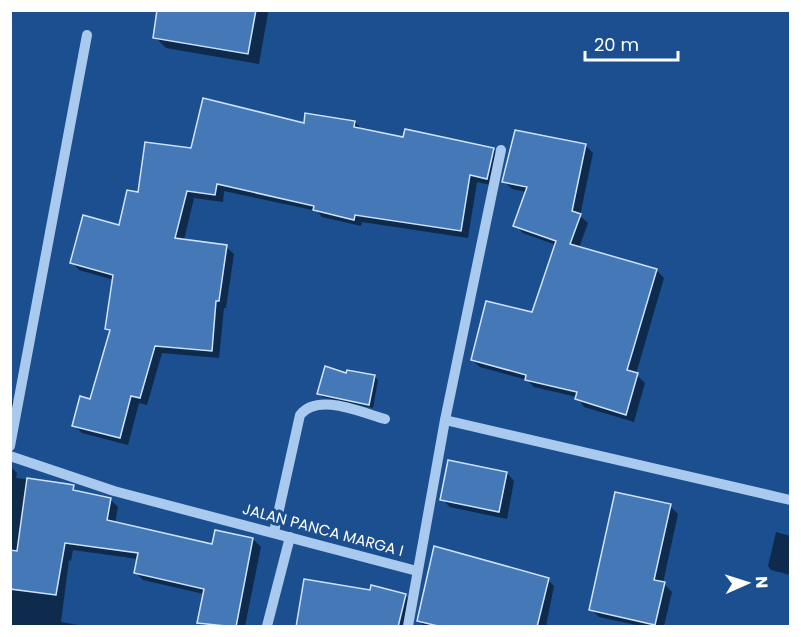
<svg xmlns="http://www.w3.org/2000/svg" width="801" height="637" viewBox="0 0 801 637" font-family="Poppins,sans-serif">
<rect width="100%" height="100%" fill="#1b4f8f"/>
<g fill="#0007">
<polygon points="159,10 265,10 268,13 259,64 166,48 155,37"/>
<polygon points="355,122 362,130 405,139 493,149 501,157 495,186 477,182 468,238 362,222 361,226 322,217 317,211 224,191 223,202 194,198 184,240 226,247 234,254 226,308 224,308 219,358 162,353 147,405 139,403 128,445 82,433 74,425 91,401 111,333 106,328 114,280 79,270 72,262 121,227 139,194 192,150 305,125"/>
<polygon points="585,145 593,153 580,216 588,223 579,248 656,270 664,278 636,374 645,383 634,422 584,407 577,397 534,387 527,380 480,367 472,360 533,314 556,245 523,233 515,225 526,192 512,189 504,181"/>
<polygon points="347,375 374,376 378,380 373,408 322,397 318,393"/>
<polygon points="10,398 18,406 10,433"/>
<polygon points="10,466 17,473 16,478 68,485 79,493 110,499 118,507 115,523 213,546 253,539 261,547 245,626 203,626 199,622 204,594 143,580 135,572 138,559 73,550 71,561 69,560 61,622 83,626 10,626"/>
<polygon points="507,473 514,481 507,519 450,507 442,499"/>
<polygon points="670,506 678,514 663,583 672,592 664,626 641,626 599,617 591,609"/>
<polygon points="776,532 790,536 790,575 771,570 768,566"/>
<polygon points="548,580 554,586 546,626 424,626 418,620"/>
<polygon points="405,595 412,603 407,626 299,626"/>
</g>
<g fill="#4478b7" stroke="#cfe3fa" stroke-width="1.5">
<polygon points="157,10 256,10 248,54 153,38"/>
<polygon points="203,98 304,123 305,113 355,121 354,127 403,137 405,129 494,148 487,179 470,175 461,231 355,215 354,220 313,210 314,206 217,184 215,195 187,191 175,238 227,245 219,301 216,301 212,351 155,346 140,398 131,396 120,438 72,426 80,396 90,399 110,330 105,329 113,275 70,263 83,215 119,225 127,190 138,192 145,142 191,148"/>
<polygon points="515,130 586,144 572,211 581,214 570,244 657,269 627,370 638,373 626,415 575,399 577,392 525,380 526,375 471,360 486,301 532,312 556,241 513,226 527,187 502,182"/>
<polygon points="325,366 346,373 347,370 375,375 369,405 317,394"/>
<polygon points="448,460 507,472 499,512 440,500"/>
<polygon points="27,478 68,484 74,485 73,490 111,498 107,520 212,544 215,530 253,538 236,627 197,623 204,589 134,573 138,553 65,543 56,595 10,589 10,550 17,551"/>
<polygon points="615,492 671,504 654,580 665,582 655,625 589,610"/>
<polygon points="434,546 549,578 537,627 442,627 417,621"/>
<polygon points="304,579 370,590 371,585 406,594 398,627 296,627"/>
</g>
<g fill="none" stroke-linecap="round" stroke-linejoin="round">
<g stroke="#a9c9ee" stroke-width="10">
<polyline points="445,420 790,500"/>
<polyline points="10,446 87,35"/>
<polyline points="10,456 114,491 417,571"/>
<path d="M274,532L300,415C318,392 362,413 385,419"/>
<polyline points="267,626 290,537"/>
<polyline points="408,626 445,420 501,150"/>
</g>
</g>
<g text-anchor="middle" stroke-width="6" stroke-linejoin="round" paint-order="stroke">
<g font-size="15" fill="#fff" stroke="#1b4f8f">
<text transform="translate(323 530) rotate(15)" y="5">JALAN PANCA MARGA I</text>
</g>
</g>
<rect width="801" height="637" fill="none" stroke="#ffffff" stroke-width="24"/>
<g transform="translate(747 583) rotate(87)" stroke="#1b4f8f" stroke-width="4.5" paint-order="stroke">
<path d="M0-4.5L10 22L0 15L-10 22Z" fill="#ffffff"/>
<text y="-9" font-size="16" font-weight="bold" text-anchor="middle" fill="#ffffff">N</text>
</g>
<path d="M585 51v9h93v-9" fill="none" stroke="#ffffff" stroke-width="3"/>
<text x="594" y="51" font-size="18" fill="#ffffff" stroke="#1b4f8f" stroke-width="4.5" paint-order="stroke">20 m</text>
</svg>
